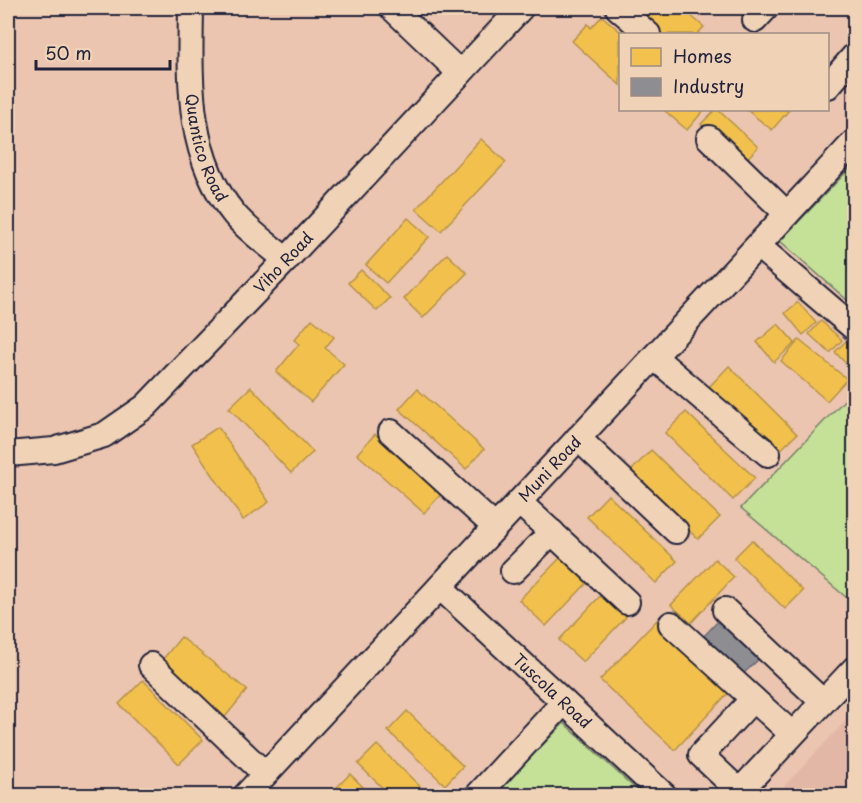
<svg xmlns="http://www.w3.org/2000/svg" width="862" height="803" viewBox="0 0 862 803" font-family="'Playpen Sans',sans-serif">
<rect width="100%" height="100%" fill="#ebc5af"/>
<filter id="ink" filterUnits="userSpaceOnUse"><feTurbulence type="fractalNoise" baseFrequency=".0167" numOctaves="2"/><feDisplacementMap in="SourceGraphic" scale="12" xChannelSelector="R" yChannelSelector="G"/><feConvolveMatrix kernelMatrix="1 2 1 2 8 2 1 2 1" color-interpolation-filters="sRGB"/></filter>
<g filter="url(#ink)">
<polygon fill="#e2b7a6" points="854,712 854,795 776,795"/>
<g fill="#c5e097" stroke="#748169" stroke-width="1.5">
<polygon points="854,164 854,306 780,241"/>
<polygon points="854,390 854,604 741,508"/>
<polygon points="564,723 642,795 493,796"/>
</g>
<g fill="#f2c14e" stroke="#b49148" stroke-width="1.5">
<polygon points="626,8 682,8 704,27 697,34 654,34"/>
<polygon points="602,16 623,34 620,34 620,85 572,41 588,24 591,28"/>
<polygon points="664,110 704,110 687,130"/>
<polygon points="715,110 718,110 758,147 743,163 701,124"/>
<polygon points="747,110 789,110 772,130"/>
<polygon points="481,139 506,162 441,231 416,209"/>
<polygon points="408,218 429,237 386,283 366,265"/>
<polygon points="447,254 467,273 423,318 404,299"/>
<polygon points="361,270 390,298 377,311 348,283"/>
<polygon points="798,302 816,323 803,335 785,313"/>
<polygon points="312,319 334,337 325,348 344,364 311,402 276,372 299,344 294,340"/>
<polygon points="821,321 842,340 830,353 809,334"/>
<polygon points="778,324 795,343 774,362 757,342"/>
<polygon points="848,339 854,346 853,371 835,352"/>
<polygon points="799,340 847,379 827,401 781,361"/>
<polygon points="729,366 797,434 775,455 708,388"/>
<polygon points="251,387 313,452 291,473 229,408"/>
<polygon points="417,389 484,449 466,469 399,409"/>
<polygon points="686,412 755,478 733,500 665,433"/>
<polygon points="218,427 269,502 243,520 192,444"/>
<polygon points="375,434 442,493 424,513 357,454"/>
<polygon points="651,450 720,517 698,539 630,472"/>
<polygon points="608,495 677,561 656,583 587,517"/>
<polygon points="752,540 803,591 785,609 734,558"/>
<polygon points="562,556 588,582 546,626 519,600"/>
<polygon points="715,559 734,577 691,623 671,605"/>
<polygon points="601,595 626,617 583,662 559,640"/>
<polygon points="657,620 731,690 675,750 600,680"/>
<polygon points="181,637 247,690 225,717 159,664"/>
<polygon points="143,680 203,740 179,764 119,704"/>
<polygon points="407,711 463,766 445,785 388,731"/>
<polygon points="377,745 430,796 391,796 358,764"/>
<polygon points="350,774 372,796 333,796 331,793"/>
</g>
<polygon fill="#8d8d92" stroke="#6d6d78" stroke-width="1.5" points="719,620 758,660 742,675 704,636"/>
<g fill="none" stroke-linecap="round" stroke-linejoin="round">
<defs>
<g id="minor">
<path id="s1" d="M191,8C190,79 186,156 234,214C248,231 269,245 286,260"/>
<polyline points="392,8 460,73"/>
<polyline points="618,8 648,34"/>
<polyline points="755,20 766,8"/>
<polyline points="828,86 854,56"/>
<polyline points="709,138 787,214"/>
<polyline points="758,246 854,328"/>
<polyline points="654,357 768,454"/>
<polyline points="391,432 495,527"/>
<polyline points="578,438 676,531"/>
<path id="s2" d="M8,454L54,450L104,435L146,406L286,260L521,8"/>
<polyline points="519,502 627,602"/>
<polyline points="513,571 552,532"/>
<path id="s3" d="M440,587L665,796"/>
<polyline points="725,610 823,702"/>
<polyline points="671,624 792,734"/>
<polyline points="151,665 265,774"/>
<polyline points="739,791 701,755 753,699"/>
<path id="s4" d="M245,796L854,142"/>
<polyline points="477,796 564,702"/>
<polyline points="735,796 854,669"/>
</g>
</defs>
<use href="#minor" stroke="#22223b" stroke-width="28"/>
<use href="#minor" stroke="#f0d3b7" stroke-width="24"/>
</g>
</g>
<g text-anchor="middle" stroke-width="6" stroke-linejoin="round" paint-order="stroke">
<g font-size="16" fill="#22223b" stroke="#f0d3b7">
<text dy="6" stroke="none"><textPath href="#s1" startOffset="142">Quantico Road</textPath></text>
<text dy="6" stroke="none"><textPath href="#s2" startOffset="348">Viho Road</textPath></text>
<text dy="6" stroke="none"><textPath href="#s4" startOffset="447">Muni Road</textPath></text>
<text dy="6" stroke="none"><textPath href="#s3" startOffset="153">Tuscola Road</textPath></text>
</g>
</g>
<rect width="862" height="803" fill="none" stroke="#f0d3b7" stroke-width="30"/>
<rect x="15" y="15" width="832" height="773" fill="none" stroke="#22223b" stroke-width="2" filter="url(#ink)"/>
<rect x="619" y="33" width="210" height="78" fill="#f0d3b7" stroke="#9e8c85" stroke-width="1.5"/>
<rect x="631" y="48" width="30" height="18" fill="#f2c14e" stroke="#9e8c85" stroke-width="1.5"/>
<text x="673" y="63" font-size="18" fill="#22223b">Homes</text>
<rect x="631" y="78" width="30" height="18" fill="#8d8d92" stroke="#9e8c85" stroke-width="1.5"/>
<text x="673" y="93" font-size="18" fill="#22223b">Industry</text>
<path d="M36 60v9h134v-9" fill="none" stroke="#22223b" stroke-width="3"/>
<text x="45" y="60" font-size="18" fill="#22223b" stroke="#f0d3b7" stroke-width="4.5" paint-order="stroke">50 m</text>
</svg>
